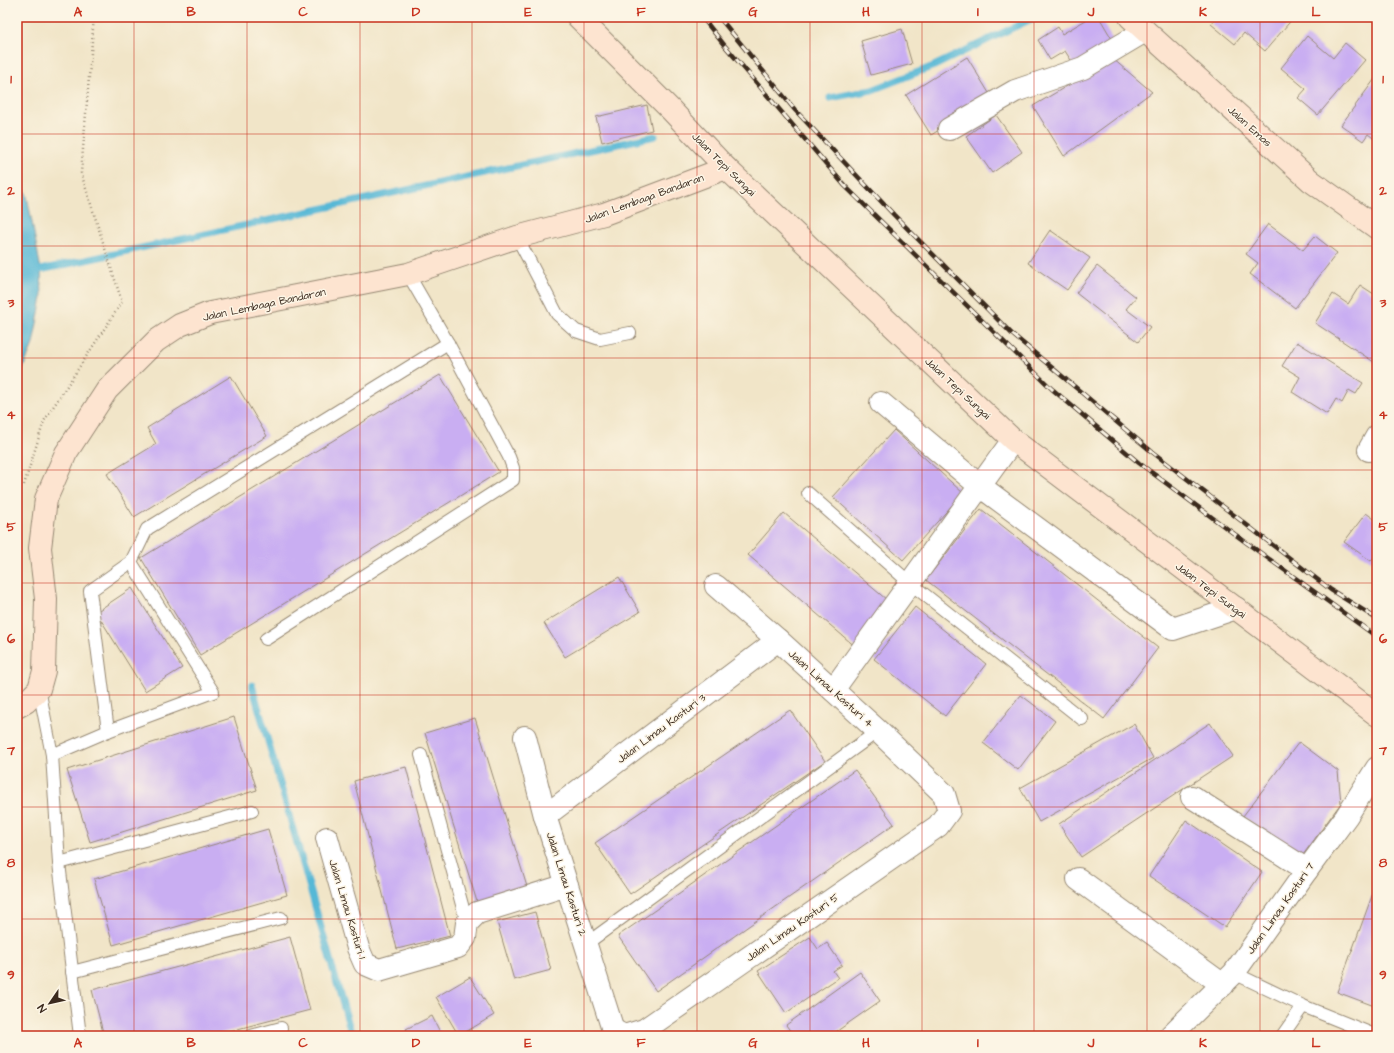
<svg xmlns="http://www.w3.org/2000/svg" width="1394" height="1053" viewBox="0 0 1394 1053" font-family="'Architects Daughter',sans-serif">
<rect width="100%" height="100%" fill="#fcf5e5"/>
<filter id="ink" filterUnits="userSpaceOnUse"><feTurbulence type="fractalNoise" baseFrequency=".025" numOctaves="2"/><feDisplacementMap in="SourceGraphic" scale="8" xChannelSelector="R" yChannelSelector="G"/><feConvolveMatrix kernelMatrix="1 2 1 2 8 2 1 2 1" color-interpolation-filters="sRGB"/></filter>
<filter id="wash" filterUnits="userSpaceOnUse"><feTurbulence type="fractalNoise" baseFrequency=".012" numOctaves="4" result="noise"/><feDisplacementMap in="SourceGraphic" scale="16" xChannelSelector="R" yChannelSelector="G"/><feGaussianBlur stdDeviation="0.9" result="paint"/><feColorMatrix in="noise" values="0 0 0 0 0 0 0 0 0 0 0 0 0 0 0 0 0 1.4 0 .05"/><feComposite in="paint" operator="in"/></filter>
<g filter="url(#wash)">
<rect width="100%" height="100%" fill="#f1e5c8"/>
<polygon fill="#57b8d6" stroke="#49717a" points="17,169 27,196 41,270 42,297 33,344 17,382"/>
<g fill="none" stroke-linecap="round" stroke-linejoin="round">
<g stroke="#57b8d6" stroke-width="7">
<polyline points="830,98 872,90 934,66 1035,17"/>
<polyline points="17,275 655,136"/>
<polyline points="252,685 352,1036"/>
</g>
</g>
<g id="blocks">
<g fill="#c9aef2">
<polygon points="1091,17 1099,17 1115,44 1076,68 1065,51 1050,60 1038,40 1058,27 1062,34"/>
<polygon points="1217,17 1294,17 1265,51 1244,33 1235,44 1211,24"/>
<polygon points="902,29 912,64 871,75 861,41"/>
<polygon points="1307,36 1333,58 1345,43 1365,60 1318,115 1298,98 1306,89 1281,68"/>
<polygon points="967,57 992,98 931,135 906,95"/>
<polygon points="1113,59 1152,92 1064,156 1033,106"/>
<polygon points="1377,76 1377,141 1368,134 1363,141 1341,125"/>
<polygon points="647,105 652,130 602,142 596,117"/>
<polygon points="996,115 1022,152 992,173 966,136"/>
<polygon points="1268,224 1303,250 1315,236 1337,253 1295,308 1250,274 1258,263 1246,254"/>
<polygon points="1050,230 1090,258 1067,290 1028,263"/>
<polygon points="1097,266 1136,297 1126,309 1150,327 1138,342 1076,293"/>
<polygon points="1360,285 1377,296 1377,364 1315,323 1333,294 1348,304"/>
<polygon points="1297,342 1363,383 1356,394 1349,390 1342,403 1336,399 1327,414 1292,392 1300,377 1282,366"/>
<polygon points="440,375 499,472 200,655 141,558"/>
<polygon points="231,376 267,436 134,517 107,474 156,444 147,428"/>
<polygon points="894,430 963,493 903,560 833,497"/>
<polygon points="981,509 1158,648 1104,719 926,580"/>
<polygon points="784,513 893,605 857,648 748,555"/>
<polygon points="1366,513 1377,521 1377,553 1371,561 1344,542"/>
<polygon points="619,577 640,612 565,657 544,623"/>
<polygon points="132,588 182,668 145,691 96,612"/>
<polygon points="915,607 986,664 945,716 874,659"/>
<polygon points="1021,695 1055,721 1018,770 983,743"/>
<polygon points="790,710 825,761 630,894 595,843"/>
<polygon points="234,717 257,790 90,842 67,770"/>
<polygon points="475,718 528,890 478,905 425,733"/>
<polygon points="1210,723 1233,756 1081,857 1059,824"/>
<polygon points="1134,724 1153,758 1039,822 1020,788"/>
<polygon points="1299,742 1338,771 1341,803 1300,859 1243,816"/>
<polygon points="406,767 450,936 397,949 354,781"/>
<polygon points="855,770 894,824 656,991 618,936"/>
<polygon points="1186,820 1262,872 1225,927 1149,876"/>
<polygon points="268,829 287,895 113,945 94,879"/>
<polygon points="1377,882 1377,1007 1337,992"/>
<polygon points="535,912 551,970 514,980 497,922"/>
<polygon points="290,937 310,1010 211,1036 104,1036 92,990"/>
<polygon points="810,937 818,949 827,943 842,965 833,971 838,978 786,1013 758,971"/>
<polygon points="860,972 880,1001 830,1036 794,1036 786,1025"/>
<polygon points="470,977 494,1015 459,1036 436,997"/>
<polygon points="432,1016 442,1036 409,1036 406,1029"/>
</g>
</g>
</g>
<g filter="url(#ink)">
<use href="#blocks" fill-opacity="0" stroke="#968873" stroke-width="1"/>
<g fill="none" stroke-linecap="round" stroke-linejoin="round">
<defs>
<g id="lane">
<polyline points="517,237 557,314 576,331 600,339 630,333"/>
<polyline points="808,493 910,583 1082,719"/>
<polyline points="266,639 513,480 513,468 509,457 448,343 408,274"/>
<polyline points="39,689 52,755 59,863 80,1036"/>
<polyline points="108,731 90,591 131,562 147,529 448,343"/>
<polyline points="52,755 108,731 213,692 131,562"/>
<polyline points="421,755 467,923"/>
<polyline points="59,863 252,811"/>
<polyline points="586,944 878,731"/>
<polyline points="72,972 281,918"/>
<polyline points="1234,973 1303,1006 1377,1036"/>
<polyline points="251,1036 281,1028"/>
<polyline points="1282,1036 1303,1006"/>
</g>
<g id="street">
<polyline points="949,129 1015,91 1083,68 1145,31"/>
<polyline points="881,403 980,486 1173,629 1236,608"/>
<polyline points="1369,450 1377,436"/>
<polyline points="833,690 1013,440"/>
<polyline points="525,737 545,816 613,1030 624,1036 644,1030 938,826 949,811 944,794 878,731 778,640 716,586"/>
<polyline points="1192,797 1307,870"/>
<polyline points="545,816 778,640"/>
<polyline points="327,838 358,948 365,964 379,970 458,947 465,938 467,923 477,913 567,885"/>
<polyline points="1078,879 1223,985"/>
<polyline points="1170,1036 1234,973 1307,870 1346,817 1377,768"/>
</g>
<g id="secondary">
<polyline points="578,17 671,110 726,168 1013,440 1377,715"/>
<polyline points="1130,17 1311,181 1377,228"/>
<polyline points="17,707 26,702 39,689 44,671 46,599 40,548 46,499 66,453 107,390 156,341 180,325 210,313 408,274 517,237 604,214 726,168"/>
</g>
</defs>
<use href="#lane" stroke="#968873" stroke-width="14"/>
<use href="#street" stroke="#968873" stroke-width="24"/>
<use href="#secondary" stroke="#968873" stroke-width="24"/>
<g stroke="#968873" stroke-width="2.5" stroke-dasharray="1 3" stroke-linecap="butt">
<polyline points="24,485 44,421 122,302 81,173 94,17"/>
<polyline points="17,508 20,497"/>
</g>
<use href="#lane" stroke="#fff" stroke-width="12"/>
<use href="#street" stroke="#fff" stroke-width="22"/>
<use href="#secondary" stroke="#fde4d0" stroke-width="22"/>
<defs>
<g id="rail">
<polyline points="702,17 725,46 845,186 1052,389 1139,463 1229,530 1377,637"/>
<polyline points="719,17 795,110 894,215 1012,334 1151,451 1331,590 1377,619"/>
</g>
</defs>
<use href="#rail" stroke="#3b2a1e" stroke-width="4.5"/>
<use href="#rail" stroke="#fcf5e5" stroke-width="3" stroke-dasharray="9" stroke-linecap="butt"/>
</g>
</g>
<path fill="none" stroke="#c8321e" stroke-width="1" stroke-opacity="0.55" d="M134,17V1036M247,17V1036M360,17V1036M472,17V1036M584,17V1036M697,17V1036M810,17V1036M922,17V1036M1034,17V1036M1147,17V1036M1260,17V1036M17,134H1377M17,246H1377M17,358H1377M17,470H1377M17,583H1377M17,695H1377M17,807H1377M17,919H1377"/>
<g text-anchor="middle" stroke-width="3" stroke-linejoin="round" paint-order="stroke">
<g font-size="11" fill="#3b2a1e" stroke="#fcf5e5">
<text transform="translate(1250 126) rotate(42)" y="4">Jalan Emas</text>
<text transform="translate(724 164) rotate(45)" y="4">Jalan Tepi Sungai</text>
<text transform="translate(644 198) rotate(-20)" y="4">Jalan Lembaga Bandaran</text>
<text transform="translate(264 304) rotate(-12)" y="4">Jalan Lembaga Bandaran</text>
<text transform="translate(958 388) rotate(43)" y="4">Jalan Tepi Sungai</text>
<text transform="translate(1211 590) rotate(37)" y="4">Jalan Tepi Sungai</text>
<text transform="translate(831 688) rotate(42)" y="4">Jalan Limau Kasturi 4</text>
<text transform="translate(661 728) rotate(-37)" y="4">Jalan Limau Kasturi 3</text>
<text transform="translate(567 884) rotate(72)" y="4">Jalan Limau Kasturi 2</text>
<text transform="translate(1280 908) rotate(-55)" y="4">Jalan Limau Kasturi 7</text>
<text transform="translate(348 909) rotate(73)" y="4">Jalan Limau Kasturi 1</text>
<text transform="translate(792 927) rotate(-35)" y="4">Jalan Limau Kasturi 5</text>
</g>
</g>
<rect width="1394" height="1053" fill="none" stroke="#fcf5e5" stroke-width="44"/>
<g transform="translate(50 1003) rotate(236)" stroke="#fcf5e5" stroke-width="3" paint-order="stroke">
<path d="M0-3L7 15L0 10L-7 15Z" fill="#3b2a1e"/>
<text y="-6" font-size="11" font-weight="bold" text-anchor="middle" fill="#3b2a1e">N</text>
</g>
<rect x="22" y="22" width="1350" height="1009" fill="none" stroke="#c8321e" stroke-width="1.5"/>
<g font-size="13" text-anchor="middle" font-weight="bold" fill="#c8321e">
<text x="78" y="16">A</text>
<text x="191" y="16">B</text>
<text x="303" y="16">C</text>
<text x="416" y="16">D</text>
<text x="528" y="16">E</text>
<text x="641" y="16">F</text>
<text x="753" y="16">G</text>
<text x="866" y="16">H</text>
<text x="978" y="16">I</text>
<text x="1091" y="16">J</text>
<text x="1203" y="16">K</text>
<text x="1316" y="16">L</text>
<text x="11" y="83">1</text>
<text x="1383" y="83">1</text>
<text x="11" y="195">2</text>
<text x="1383" y="195">2</text>
<text x="11" y="307">3</text>
<text x="1383" y="307">3</text>
<text x="11" y="419">4</text>
<text x="1383" y="419">4</text>
<text x="11" y="531">5</text>
<text x="1383" y="531">5</text>
<text x="11" y="643">6</text>
<text x="1383" y="643">6</text>
<text x="11" y="755">7</text>
<text x="1383" y="755">7</text>
<text x="11" y="867">8</text>
<text x="1383" y="867">8</text>
<text x="11" y="979">9</text>
<text x="1383" y="979">9</text>
<text x="78" y="1047">A</text>
<text x="191" y="1047">B</text>
<text x="303" y="1047">C</text>
<text x="416" y="1047">D</text>
<text x="528" y="1047">E</text>
<text x="641" y="1047">F</text>
<text x="753" y="1047">G</text>
<text x="866" y="1047">H</text>
<text x="978" y="1047">I</text>
<text x="1091" y="1047">J</text>
<text x="1203" y="1047">K</text>
<text x="1316" y="1047">L</text>
</g>
</svg>
